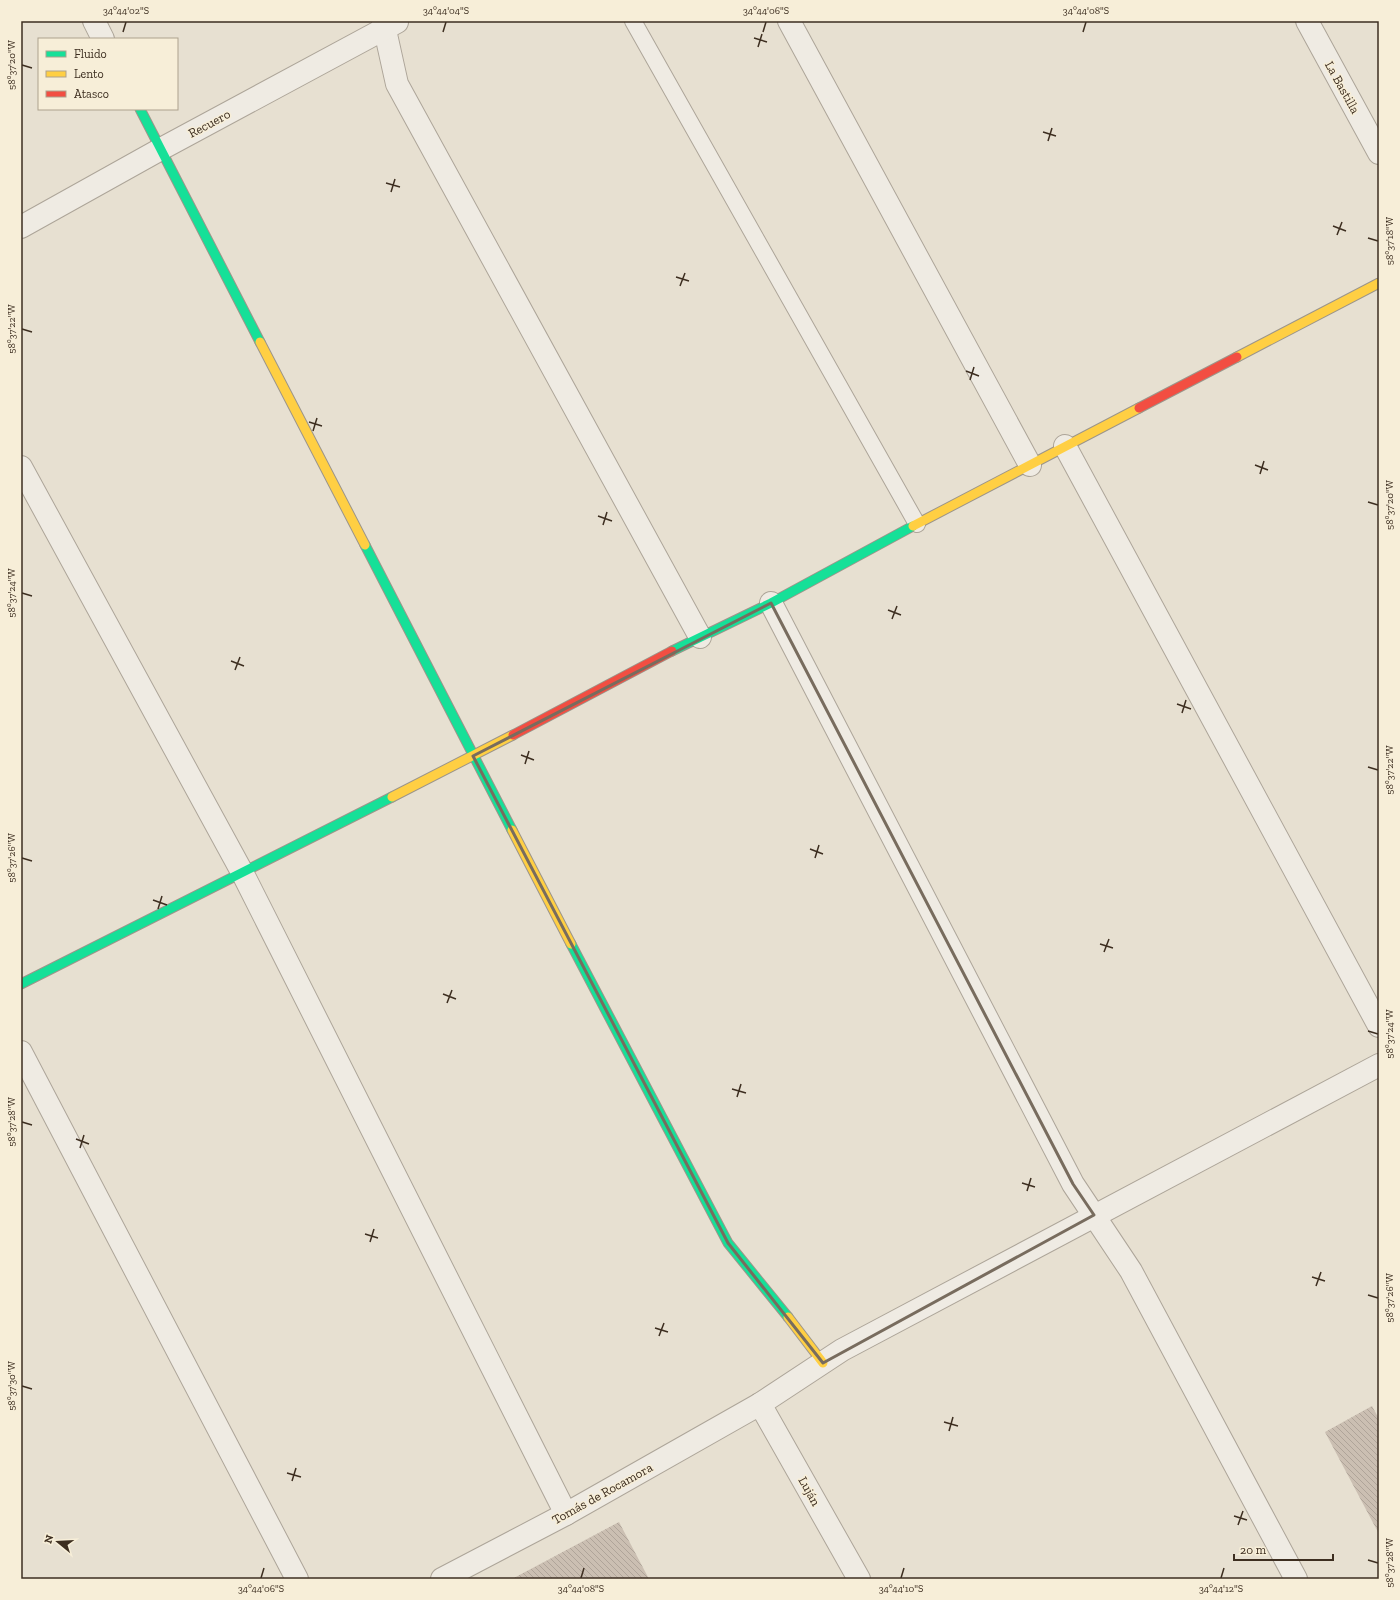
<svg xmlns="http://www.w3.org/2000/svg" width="1400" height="1600" viewBox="0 0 1400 1600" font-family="'Zilla Slab',serif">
<defs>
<pattern id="building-back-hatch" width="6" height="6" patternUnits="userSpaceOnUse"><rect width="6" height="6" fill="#cbbfb2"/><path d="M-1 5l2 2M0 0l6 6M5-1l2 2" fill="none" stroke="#afa499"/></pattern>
</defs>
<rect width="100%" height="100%" fill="#e7e0d1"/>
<g fill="url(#building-back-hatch)">
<polygon points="1372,1406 1379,1419 1379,1534 1325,1432"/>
<polygon points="619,1522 649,1579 512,1579"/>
</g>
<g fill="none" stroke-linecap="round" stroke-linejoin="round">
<defs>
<polyline id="lane" points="633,21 917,524"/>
<g id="street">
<polyline points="94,21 103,39"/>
<polyline points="383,21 397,84 700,637"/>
<polyline points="789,21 1030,465"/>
<polyline points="1307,21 1379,153"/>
<polyline points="21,227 161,149 397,22"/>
<polyline points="1065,446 1379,1026"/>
<polyline points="21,467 242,872 566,1514"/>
<polyline points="771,603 1073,1184 1131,1271 1296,1579"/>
<polyline points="21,1052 297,1579"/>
<polyline points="760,1404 859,1579"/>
<polyline points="442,1579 566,1514 760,1404 842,1350 1379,1065"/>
</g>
<g id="fast">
<polyline points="140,109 260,342"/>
<polyline points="365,545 512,830"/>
<polyline points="672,651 771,603 913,526"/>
<polyline points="571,944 728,1243 788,1317"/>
<polyline points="21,984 392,797"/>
</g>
<g id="slow">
<polyline points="260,342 365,545"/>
<polyline points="1237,357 1379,283"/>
<polyline points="913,526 1139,408"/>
<polyline points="392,797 513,735"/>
<polyline points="512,830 571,944"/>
<polyline points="788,1317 823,1363"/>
</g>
<g id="jam">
<polyline points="1139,408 1237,357"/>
<polyline points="513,735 672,651"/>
</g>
</defs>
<use href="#lane" stroke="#ada599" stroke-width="18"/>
<use href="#street" stroke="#ada599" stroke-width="24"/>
<use href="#fast" stroke="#9c958a" stroke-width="11"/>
<use href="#slow" stroke="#9c958a" stroke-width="11"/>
<use href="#jam" stroke="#9c958a" stroke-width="11"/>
<use href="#lane" stroke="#efebe3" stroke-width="16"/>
<use href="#street" stroke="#efebe3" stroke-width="22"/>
<use href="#fast" stroke="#16e098" stroke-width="9"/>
<use href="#slow" stroke="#ffcf43" stroke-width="9"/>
<use href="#jam" stroke="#f24e42" stroke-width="9"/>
</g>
<path fill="none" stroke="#786c5e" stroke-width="3" stroke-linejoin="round" d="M771,603L1073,1184L1094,1215L823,1363L728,1243L473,756Z"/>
<path fill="none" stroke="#3d2e20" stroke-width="1.5" d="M123,32L126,22M443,32L446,22M763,32L766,22M1083,32L1086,22M754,38L767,42M758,47L762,34M22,65L32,68M1043,132L1056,136M1048,141L1052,128M386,183L400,187M391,192L395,179M1333,226L1346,231M1337,235L1342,222M1368,238L1378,241M676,277L689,281M680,286L685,273M22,329L32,332M966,371L979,376M970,380L974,367M309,422L322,426M313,431L317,418M1255,465L1268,470M1260,474L1264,461M1368,502L1378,505M598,516L612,521M603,525L607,512M22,593L32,596M888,610L901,615M892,619L897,606M231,661L244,666M235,670L240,657M1177,704L1191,709M1182,713L1186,700M521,755L534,760M525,764L529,751M1368,767L1378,770M810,849L823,854M22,858L32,861M815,858L819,845M153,900L167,905M158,909L162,896M1100,944L1113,948M1104,952L1109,939M443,994L456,999M447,1003L452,990M1368,1031L1378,1034M732,1089L746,1093M737,1097L741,1084M22,1122L32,1125M76,1139L89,1144M80,1148L84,1135M1022,1183L1035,1187M1027,1191L1031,1178M365,1234L378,1238M370,1242L374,1229M1312,1277L1325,1281M1316,1286L1321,1272M1368,1295L1378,1298M655,1328L668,1332M659,1336L664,1323M22,1386L32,1389M944,1422L958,1426M949,1431L953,1417M287,1473L301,1477M292,1481L296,1468M1234,1516L1247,1520M1238,1525L1243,1511M1368,1560L1378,1563M261,1578L264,1568M581,1578L584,1568M901,1578L904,1568M1221,1578L1224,1568"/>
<g text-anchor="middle" stroke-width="3" stroke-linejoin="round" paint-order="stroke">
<g font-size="13" fill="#3d2e20" stroke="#f7eed8">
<text transform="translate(1343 87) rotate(61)" y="5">La Bastilla</text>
<text transform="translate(209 123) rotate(-28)" y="5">Recuero</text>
<text transform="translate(810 1491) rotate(61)" y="5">Luján</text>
<text transform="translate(602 1493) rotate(-29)" y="5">Tomás de Rocamora</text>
</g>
</g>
<rect width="1400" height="1600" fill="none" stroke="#f7eed8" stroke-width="44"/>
<rect x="38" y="38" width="140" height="72" fill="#f7eed8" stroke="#ada18e"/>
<rect x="46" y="51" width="20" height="6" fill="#16e098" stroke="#ada18e"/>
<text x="74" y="58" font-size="12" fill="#3d2e20">Fluido</text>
<rect x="46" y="71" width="20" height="6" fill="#ffcf43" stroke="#ada18e"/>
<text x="74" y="78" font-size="12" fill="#3d2e20">Lento</text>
<rect x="46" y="91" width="20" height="6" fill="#f24e42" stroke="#ada18e"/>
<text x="74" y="98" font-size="12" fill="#3d2e20">Atasco</text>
<g transform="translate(58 1542) rotate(288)" stroke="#f7eed8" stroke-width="3" paint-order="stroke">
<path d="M0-3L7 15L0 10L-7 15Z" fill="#3d2e20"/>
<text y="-6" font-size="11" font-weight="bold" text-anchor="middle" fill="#3d2e20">N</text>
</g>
<path d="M1234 1554v6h99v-6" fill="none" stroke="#3d2e20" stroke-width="2"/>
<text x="1240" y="1554" font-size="12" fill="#3d2e20" stroke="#f7eed8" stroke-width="3" paint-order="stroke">20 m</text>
<rect x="22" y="22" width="1356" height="1556" fill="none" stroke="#3d2e20" stroke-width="1.5"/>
<g font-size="10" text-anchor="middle" fill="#3d2e20">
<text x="126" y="14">34°44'02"S</text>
<text x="446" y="14">34°44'04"S</text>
<text x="766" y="14">34°44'06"S</text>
<text x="1086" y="14">34°44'08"S</text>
<text transform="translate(11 65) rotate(-90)" y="4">58°37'20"W</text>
<text transform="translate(1389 241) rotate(-90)" y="4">58°37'18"W</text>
<text transform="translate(11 329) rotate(-90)" y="4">58°37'22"W</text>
<text transform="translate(1389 505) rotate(-90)" y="4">58°37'20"W</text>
<text transform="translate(11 593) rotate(-90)" y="4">58°37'24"W</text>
<text transform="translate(1389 770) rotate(-90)" y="4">58°37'22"W</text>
<text transform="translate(11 858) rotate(-90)" y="4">58°37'26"W</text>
<text transform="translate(1389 1034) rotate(-90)" y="4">58°37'24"W</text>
<text transform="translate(11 1122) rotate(-90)" y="4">58°37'28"W</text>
<text transform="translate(1389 1298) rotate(-90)" y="4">58°37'26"W</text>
<text transform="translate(11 1386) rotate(-90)" y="4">58°37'30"W</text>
<text transform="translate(1389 1563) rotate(-90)" y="4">58°37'28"W</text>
<text x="261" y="1592">34°44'06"S</text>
<text x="581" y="1592">34°44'08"S</text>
<text x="901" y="1592">34°44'10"S</text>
<text x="1221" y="1592">34°44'12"S</text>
</g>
</svg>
